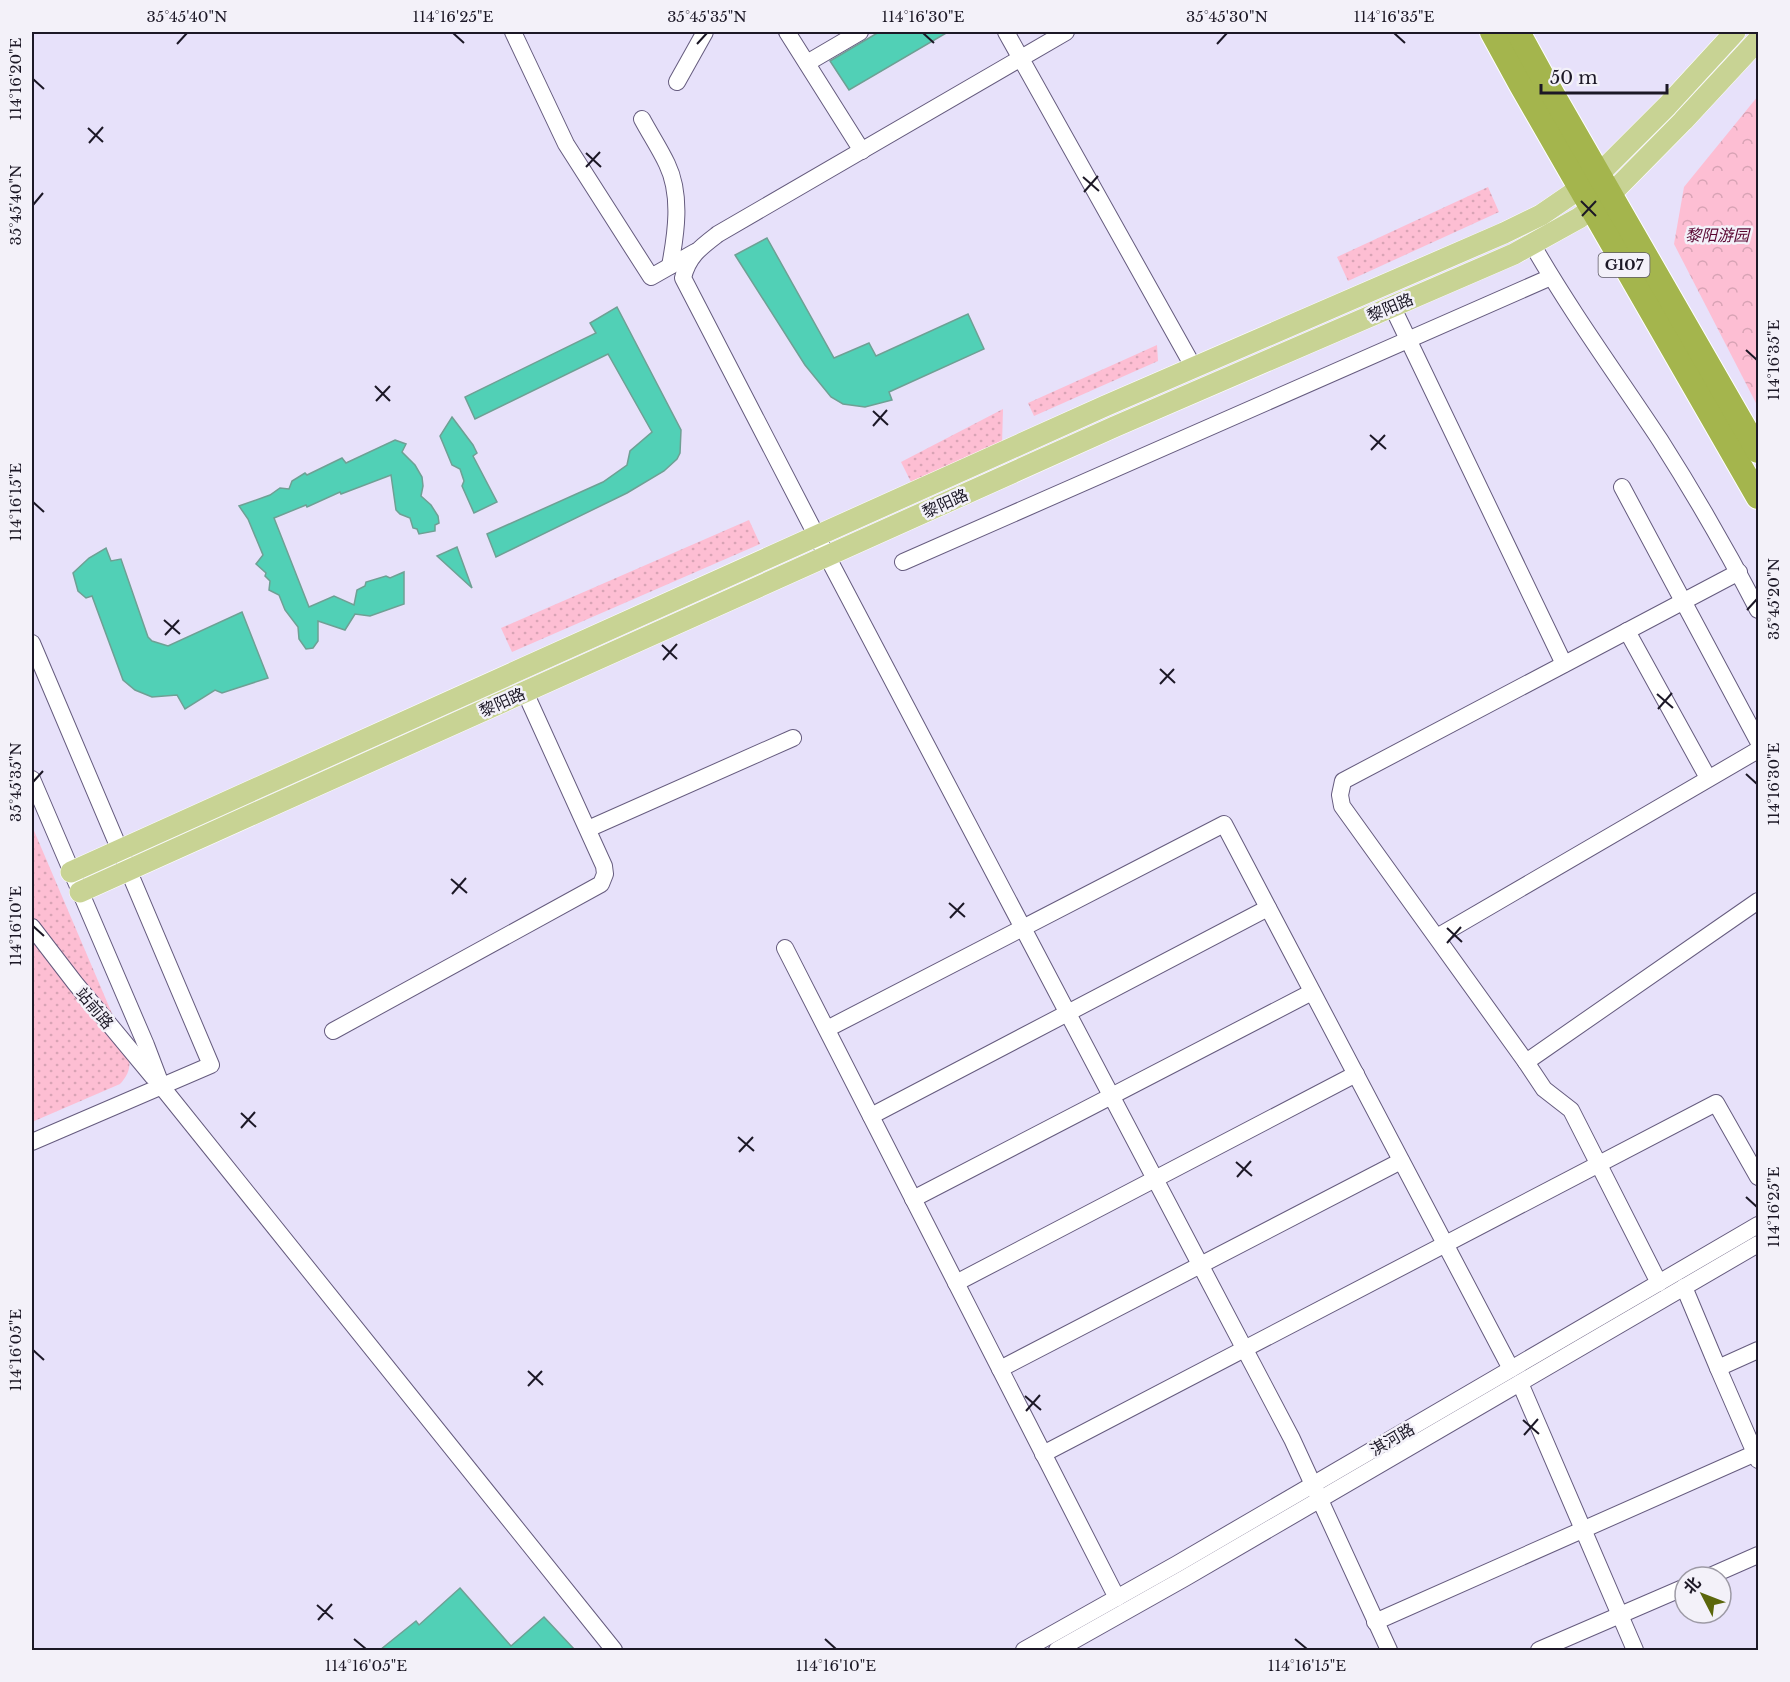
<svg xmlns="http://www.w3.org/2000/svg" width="1790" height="1682" viewBox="0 0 1790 1682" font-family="'Libre Baskerville','Noto Sans SC',serif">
<defs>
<pattern id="grass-dots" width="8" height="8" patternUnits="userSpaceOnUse" patternTransform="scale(1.5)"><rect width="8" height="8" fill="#fdbed3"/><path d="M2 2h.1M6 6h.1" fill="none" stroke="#d8a3b5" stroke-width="1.8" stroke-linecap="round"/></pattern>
<pattern id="park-crowns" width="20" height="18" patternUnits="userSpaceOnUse" patternTransform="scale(1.5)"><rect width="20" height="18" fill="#fdbed3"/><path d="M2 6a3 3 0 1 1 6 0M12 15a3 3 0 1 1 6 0" fill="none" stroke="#d8a3b5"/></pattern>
</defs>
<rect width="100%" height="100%" fill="#e7e1fa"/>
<g fill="url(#grass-dots)">
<polygon points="1488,187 1499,212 1348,281 1337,257"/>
<polygon points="1157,345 1158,361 1034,416 1028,403"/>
<polygon points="1003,409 1002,445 915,490 901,462"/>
<polygon points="749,520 760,544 512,652 501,628"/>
<path d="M32,826L128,1051C131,1066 130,1073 120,1084L32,1122Z"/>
</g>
<polygon fill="url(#park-crowns)" points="1758,96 1758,405 1757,405 1674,244 1684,187"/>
<g fill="#51d0b6" stroke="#6ea094" stroke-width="1.5">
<polygon points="879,32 948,32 849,90 830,61"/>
<polygon points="767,238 834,358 869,343 876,356 968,314 984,349 889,392 892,400 865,407 843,404 831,397 805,365 735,255"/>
<polygon points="617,307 681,430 680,453 677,459 664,471 627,493 496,557 487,534 603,482 627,465 630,451 652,432 608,354 475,419 465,397 596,333 590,323"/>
<polygon points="452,417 473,445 477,453 473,456 497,502 474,513 462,486 464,481 460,469 452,465 440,436"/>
<polygon points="395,440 406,444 402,452 415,465 422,477 423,486 421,496 431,505 438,516 439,523 435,525 435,531 419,534 417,529 413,528 410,518 400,514 396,510 391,475 341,494 340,492 307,507 306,505 274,518 309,607 334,596 354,605 357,590 365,586 366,582 386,576 390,578 404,572 404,604 370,616 355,614 345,630 318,621 318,641 313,648 306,649 299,639 298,627 285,610 279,595 269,590 270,581 265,576 266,573 256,564 263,555 248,519 239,506 270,495 280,488 289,489 292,481 305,473 307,475 342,458 346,463"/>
<polygon points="457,547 472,588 437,556"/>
<polygon points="106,548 111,561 121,559 148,637 152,641 168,646 242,612 268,678 222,693 215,690 185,709 177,695 152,697 135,690 123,680 92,596 86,598 78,591 73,573 89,558"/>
<polygon points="460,1588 511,1646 544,1617 575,1650 380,1650 416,1621 419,1625"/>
</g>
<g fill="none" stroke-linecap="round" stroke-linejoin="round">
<defs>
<g id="minor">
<polyline points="513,32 566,144 651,277 695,252"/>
<polyline points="787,32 862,151"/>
<polyline points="1006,32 1194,368"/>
<path d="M1066,32L718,234C701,247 688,256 683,278L827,556L1292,1439L1389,1650"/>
<polyline points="807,63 860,32"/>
<polyline points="677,82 705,32"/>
<path d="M642,119C650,134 660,149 667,164C682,195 676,234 670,266"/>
<path d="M1532,244C1571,312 1617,375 1660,440C1695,495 1728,552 1758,610"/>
<polyline points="1392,306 1564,664"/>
<polyline points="1622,487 1758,741"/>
<polyline points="903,562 1551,277"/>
<polyline points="1739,572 1343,781 1340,795 1342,806 1526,1062 1758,901"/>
<polyline points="1627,631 1708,778"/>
<polyline points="32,643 211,1065 32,1142"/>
<polyline points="32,779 146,1045 162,1087 614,1650"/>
<polyline points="588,829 793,738"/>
<polyline points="32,927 75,983 153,1077"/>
<polyline points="1437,937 1758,750"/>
<polyline points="785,948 1117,1598"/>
<polyline points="827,1029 1224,824 1511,1369"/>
<polyline points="333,1031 601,884 605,874 604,866 525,692"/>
<polyline points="1526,1062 1544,1089 1571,1110 1659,1283"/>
<polyline points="871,1116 1268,908"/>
<polyline points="913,1199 1312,992"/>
<polyline points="956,1283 1356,1074"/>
<polyline points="1684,1287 1718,1368 1758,1350"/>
<polyline points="1718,1368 1758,1460"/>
<polyline points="1000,1369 1401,1161"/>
<polyline points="1520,1383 1635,1650"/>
<polyline points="1043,1454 1716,1103 1758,1177"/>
<polyline points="1708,1577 1758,1555"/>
<polyline points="1375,1622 1758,1452"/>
<polyline points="1024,1650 1177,1564 1758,1225"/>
<polyline points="1057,1650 1185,1578 1758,1244"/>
<polyline points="1539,1650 1685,1587"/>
</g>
<g id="major">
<polyline points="71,872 1105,406 1504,233 1541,215 1595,178 1667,106 1735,32"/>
<polyline points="80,892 1114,427 1514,254 1579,218 1610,195 1683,121 1758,40"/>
</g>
<g id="highway">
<polyline points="1492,32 1521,85 1758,497"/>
<polyline points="1518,32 1541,74 1758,451"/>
</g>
</defs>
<use href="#minor" stroke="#655b7e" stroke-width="18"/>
<use href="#major" stroke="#fff" stroke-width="22"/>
<use href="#highway" stroke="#fff" stroke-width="26"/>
<use href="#minor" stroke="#fff" stroke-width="16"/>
<use href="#major" stroke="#c8d394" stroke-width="21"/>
<use href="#highway" stroke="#a4b54d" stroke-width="24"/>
</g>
<path fill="none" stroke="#1c1826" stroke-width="2" d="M453,33L464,43M923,33L934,43M1394,33L1405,43M177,44L187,33M697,44L707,33M1217,44L1227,33M33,79L44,89M88,128L103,142M89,143L103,127M586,153L601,167M586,167L600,152M1083,177L1099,191M1084,192L1098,176M1581,201L1596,216M33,205L43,193M1582,216L1596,201M1746,350L1757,360M375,386L390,401M376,401L390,386M873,411L888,425M873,426L887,410M1370,435L1386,449M1371,450L1385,435M33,502L44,512M1747,610L1757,599M164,620L180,634M165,635L179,620M662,645L677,659M663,660L677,644M1160,669L1175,683M1160,684L1174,669M1657,694L1673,708M1658,709L1672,693M1746,774L1757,784M33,782L43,771M451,879L467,893M452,894L466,878M949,903L965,917M950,918L964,903M33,926L44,936M1447,928L1462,942M1447,943L1461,927M241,1113L256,1127M241,1128L255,1112M738,1137L754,1151M739,1152L753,1137M1236,1162L1252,1176M1237,1177L1251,1161M1746,1197L1757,1207M33,1350L44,1360M528,1371L543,1385M528,1386L542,1371M1025,1396L1041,1410M1026,1411L1040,1395M1523,1420L1539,1434M1524,1435L1538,1419M317,1605L333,1619M318,1620L332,1604M354,1639L366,1649M825,1639L836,1649M1295,1639L1307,1649"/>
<g text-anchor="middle" stroke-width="5" stroke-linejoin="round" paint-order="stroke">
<rect fill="#f3f1f9" stroke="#5c5965" stroke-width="1.5" x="1598.5" y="253" width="51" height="24" rx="4.5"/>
<g font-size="15" font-weight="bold" fill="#1c1826">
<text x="1624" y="270">G107</text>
</g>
<g font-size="16" font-style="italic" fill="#590530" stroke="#f3f1f9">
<text x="1717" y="241">黎阳游园</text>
</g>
<g font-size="16" fill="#1c1826" stroke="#f3f1f9">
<text transform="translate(1390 307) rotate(-23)" y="6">黎阳路</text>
<text transform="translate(945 503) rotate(-24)" y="6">黎阳路</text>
<text transform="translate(502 702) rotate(-24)" y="6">黎阳路</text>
<text transform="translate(95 1008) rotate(50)" y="6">站前路</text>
<text transform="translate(1392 1439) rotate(-30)" y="6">淇河路</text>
</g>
</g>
<rect width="1790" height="1682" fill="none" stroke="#f3f1f9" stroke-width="66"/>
<g transform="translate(1703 1595) rotate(312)"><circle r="28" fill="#f3f1f9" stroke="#9d9aa5" stroke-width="1.5"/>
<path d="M0-4.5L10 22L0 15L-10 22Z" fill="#5b660b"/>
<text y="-9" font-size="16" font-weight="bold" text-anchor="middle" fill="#1c1826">北</text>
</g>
<path d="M1541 84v9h126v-9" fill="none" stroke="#1c1826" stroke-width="3"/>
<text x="1550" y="84" font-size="18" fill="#1c1826" stroke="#f3f1f9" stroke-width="4.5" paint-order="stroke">50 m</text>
<rect x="33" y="33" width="1724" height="1616" fill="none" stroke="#1c1826" stroke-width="2"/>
<g font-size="15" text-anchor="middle" fill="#1c1826">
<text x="187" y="22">35°45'40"N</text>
<text x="453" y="22">114°16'25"E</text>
<text x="707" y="22">35°45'35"N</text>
<text x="923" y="22">114°16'30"E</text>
<text x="1227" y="22">35°45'30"N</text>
<text x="1394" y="22">114°16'35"E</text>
<text transform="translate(16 79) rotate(-90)" y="5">114°16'20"E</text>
<text transform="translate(16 205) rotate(-90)" y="5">35°45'40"N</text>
<text transform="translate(1774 360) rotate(-90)" y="5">114°16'35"E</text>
<text transform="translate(16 502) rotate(-90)" y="5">114°16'15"E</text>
<text transform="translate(1774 599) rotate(-90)" y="5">35°45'20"N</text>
<text transform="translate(16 782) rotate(-90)" y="5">35°45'35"N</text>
<text transform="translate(1774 784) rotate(-90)" y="5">114°16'30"E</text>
<text transform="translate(16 926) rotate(-90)" y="5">114°16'10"E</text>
<text transform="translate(1774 1207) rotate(-90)" y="5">114°16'25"E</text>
<text transform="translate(16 1350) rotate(-90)" y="5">114°16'05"E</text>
<text x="366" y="1671">114°16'05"E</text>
<text x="836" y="1671">114°16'10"E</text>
<text x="1307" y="1671">114°16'15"E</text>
</g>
</svg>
